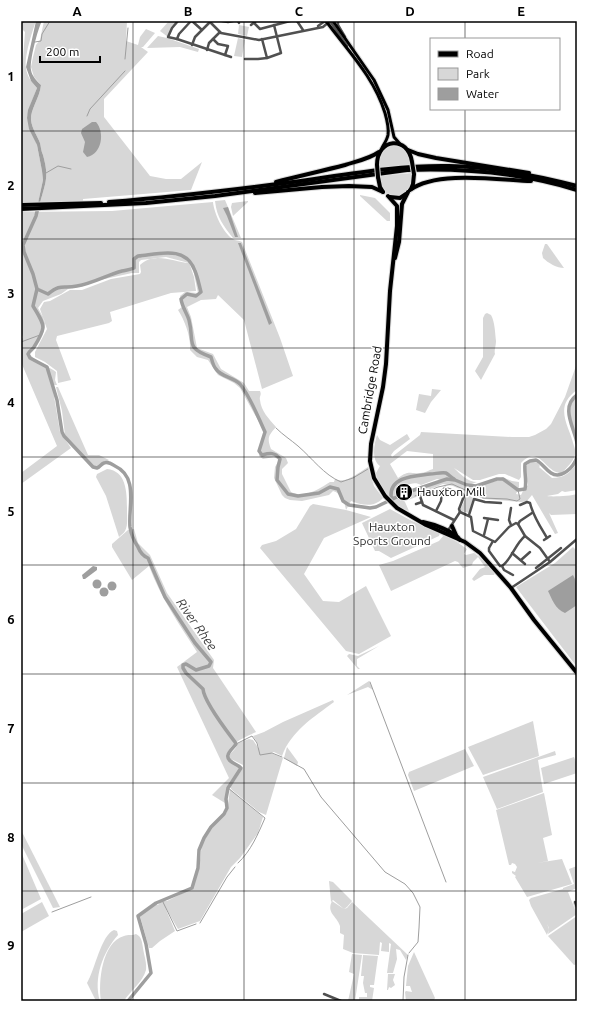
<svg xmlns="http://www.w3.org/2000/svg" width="598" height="1022" viewBox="0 0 598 1022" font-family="Ubuntu,sans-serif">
<rect width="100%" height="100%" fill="#fff"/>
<g fill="#d7d7d7" fill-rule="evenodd">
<path d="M21,21H36C32,32 24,57 26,68C27,77 32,82 37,88L30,106L27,118L37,145L42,171L43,180L38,203H21V86L25,32L21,28Z"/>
<path d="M44,21H127L126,41L138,45L140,37L146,29L155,33L143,47H141L148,52L104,99V117L150,176L166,179H181L202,162L191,190L83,199V201L40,203C46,181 49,177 43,155C41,151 41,147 40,143C37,135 32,129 31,120C30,110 40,97 41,85L34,77L31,67L33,57L36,45L40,40Z"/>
<polygon points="169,21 177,21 168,37 160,31"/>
<polygon points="239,25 249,27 247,36 238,34"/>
<polygon points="158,36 167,38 199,49 198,52 180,47 147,48"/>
<polygon points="238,38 245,40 242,57 234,56"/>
<path d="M394,145C408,147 408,153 412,165L379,169C377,157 382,148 394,145Z"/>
<path d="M412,173C412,177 413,182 411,186C407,197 388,201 382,189C380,185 380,180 379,176Z"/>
<polygon points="360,195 375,198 390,213 390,221 387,221 360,196"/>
<path d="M225,200L241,238H233C223,225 217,218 215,201Z"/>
<polygon points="248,201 248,202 233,216 231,207 232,203"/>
<path d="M213,202C214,213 223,233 233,239C235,241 239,240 242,242L280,338L293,376L262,389L244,320L218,295L216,299L201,300L187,307L191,317L197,348L213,354L221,369L244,383L249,391H260C262,395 259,396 260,400C261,411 269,419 276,427C268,436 267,438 271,449L286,458L288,463L282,469V474L291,492C304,499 319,489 330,482H334L335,479C346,484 358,473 368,467L374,486L383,498C374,508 362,505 351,501L346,510L371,517L324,538L304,574L323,601L339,602L366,586L391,636L359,654L346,651L260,548L262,545L276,541L296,529L310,506L313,504L346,510C345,503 341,493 333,491L329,495L302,501L290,500L285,498L282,495L274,478L275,467L279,460L274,457L263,459L259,456V450L264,431L240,388L234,383L218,375L208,360L197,357L190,350C191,337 185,321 178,310L182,307L180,296L185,292L198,293L193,269L190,265L194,277L196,291L171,293L110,312L112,321L109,323L57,336L56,340L71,380L58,383L57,371L45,362L35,357V352L47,329L40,309L44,302L50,301L70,290H82L111,279L140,274L141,272L140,265C154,251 174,262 189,263L166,257L141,260L139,262V273H132L100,280L68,289L61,294L43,301L38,308C40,312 44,318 45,323C46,332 37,348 30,354C33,360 50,367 56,372L55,380L57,385H53V390L60,432L71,448L21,484V473L57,446L21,362V339L23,338L21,330V212L112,211Z"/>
<path d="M545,244H547L564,268C557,268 548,263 543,258L542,253Z"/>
<path d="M487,313L491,315C495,322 495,333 496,341C496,346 494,350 495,354L481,380L475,371L483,357V318L485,314Z"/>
<path d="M577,363V390C553,407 569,425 574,446C575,449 576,452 575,455C573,462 567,467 562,473C545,474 540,443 521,463V477L519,480L505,474H499L480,480H473L454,468C460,474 468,482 477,482L466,486L474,489L473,495L453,486L443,484L428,490L419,496L408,500L406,498L409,490C414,490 416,487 421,486C428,485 436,485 441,480L437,479L421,485C412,480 405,488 396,488L400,496L405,502L409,511C394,507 378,488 376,473L380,466C371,459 374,445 377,435L380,440L390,445L407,434L410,439L394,451L391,455L392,457L420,435L421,432L512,437H529L535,435L546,429L551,424L565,397ZM407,451L433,454V469C429,470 425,473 420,473C408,474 410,470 398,478L390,464Z"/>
<polygon points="56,387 58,387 88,455 99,455 109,460 108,461 105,461 98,467 94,467 65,435 62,411"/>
<polygon points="432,389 441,390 431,402 425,413 416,410 419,394 431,396"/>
<path d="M577,396V436C572,422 564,408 577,396Z"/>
<path d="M532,461L538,463L540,466L539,467L552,478C564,478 570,473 577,463V490L565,492L562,491L558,494L547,496C552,497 571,496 577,494V514L551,515L549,513L558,533L555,534L532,495L527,501L521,502L484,499L474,495L475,489L477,486L500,480L502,477L512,481L519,482V487L516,494L521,495L523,491L528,485L525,473L526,466Z"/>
<path d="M107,469C128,471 127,496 127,512C127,518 128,526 125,531C124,533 121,535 119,537L106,496L96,477L97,474Z"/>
<polygon points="465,495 469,495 473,498 469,513 461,511 460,510 466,497"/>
<polygon points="390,509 412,521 440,533 439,536 391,558 379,551 375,551 362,523"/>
<path d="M134,529L138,543L150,555L167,593L214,660L213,668L256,732C244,738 226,744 227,759L233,764L239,766L240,769L227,789L225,803L212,795L229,778L177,667L197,652C179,624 161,598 149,566L132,580L112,547V544L128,530Z"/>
<polygon points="444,535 457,542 467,549 464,554 466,555 474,553 481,558 495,573 494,575 484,575 474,581 472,579 480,569 485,567 478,557 473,562 472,565 463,568 458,562 455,561 391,591 379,565 393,561 439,541"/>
<polygon points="573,547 577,551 577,667 516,587 555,563"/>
<polygon points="379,646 357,659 357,666 360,669 358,669 347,656 349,654 358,656"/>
<polygon points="369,681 373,690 368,687 347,695"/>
<path d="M333,700L334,702C314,717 291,731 282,756L274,752L271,753L283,758L266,815L259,812L232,790L230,787L243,768V765L231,759L229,757C230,752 237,749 238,743L249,739L253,740L259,749L258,744L253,736L264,732L283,722Z"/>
<polygon points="533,721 539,756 483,775 468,747"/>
<polygon points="287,747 298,762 297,766 284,758"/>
<polygon points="465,749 474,766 414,791 408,775 409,772"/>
<polygon points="555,751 556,755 538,760 543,792 497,809 483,777"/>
<polygon points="574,757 577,765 577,773 544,784 541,768"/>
<polygon points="230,789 263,817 258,833 240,858 231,867 200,921 178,929 165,907 175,931 160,941 152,948 149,948 140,916 156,904 158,905 161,901 167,901 193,888 199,869 202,843 215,824 227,812"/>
<polygon points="544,793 552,835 543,838 548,861 537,863 562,859 572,884 527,897 515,877 516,876 512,873 512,871 515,872 517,867 515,864 512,863 511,865 509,865 496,810"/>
<polygon points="21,830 60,907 53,908 21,844"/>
<polygon points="21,852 41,899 21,910"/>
<polygon points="577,866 577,888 568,892 576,912 573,903 577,901 577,914 548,934 549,928 547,924 549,929 547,935 531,906 529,900 531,898 563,889 563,888 574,884 569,869"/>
<path d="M329,881L333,882L352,901L347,907L344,909L333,900L332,901L344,909L347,908L352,902L408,955L406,960L400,950L396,949L397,959L393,973H387L391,944L389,943V952L381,951L382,943L380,942L379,955L353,953L343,949L344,935L340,933C340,931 340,929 340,926C337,916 326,913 332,901L331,902Z"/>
<polygon points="42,902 49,916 21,932 21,914"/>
<polygon points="577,916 577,964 574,965 548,936"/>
<path d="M114,930L117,931L118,935C103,952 93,978 100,1001H96L87,983C95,970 101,935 114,930Z"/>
<path d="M136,934C142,937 142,942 143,948C144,955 147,963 146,970C143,982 130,991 124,1001H101C98,982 102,942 124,936C128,934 132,936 136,934Z"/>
<polygon points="414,952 435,998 434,1000 406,1001 405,992 406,991 412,992 410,986 406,986 408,966"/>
<polygon points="352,954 362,955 355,1001 348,1001 354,974 349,972"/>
<polygon points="363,955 378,956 374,985 370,985 370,987 374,988 372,1001 359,1001 359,997 367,997 367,993 365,993 363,983 364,976 361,976"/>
<polygon points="388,974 395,974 393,980 395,985 391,988 389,987 388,990 387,990"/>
</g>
<g fill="#9e9e9e">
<path d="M36,21H42C38,28 29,62 31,70C32,76 36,80 41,85C40,97 30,110 31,120C32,129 37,135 40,143C41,147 41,151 43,155C49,177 46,181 40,203H38L43,180L42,171L37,145L29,129L27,118L28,110L37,88L31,81L26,67Z"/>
<path d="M92,122H96C105,132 102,154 87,157L83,152L85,142L81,133L82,129Z"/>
<polygon points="228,207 238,237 235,237 227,216 223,208"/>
<polygon points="238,243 241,243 272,323 269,325"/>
<polygon points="93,566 97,567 97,570 85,579 83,579 82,575"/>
<path d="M573,575C578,583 577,596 577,605L565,613C555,609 552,599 548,591Z"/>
<circle cx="97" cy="584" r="4.5"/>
<circle cx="112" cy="586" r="4.5"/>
<circle cx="104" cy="592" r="4.5"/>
</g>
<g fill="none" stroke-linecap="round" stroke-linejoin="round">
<g stroke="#9e9e9e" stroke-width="1">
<polyline points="128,22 128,21"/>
<polyline points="35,42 41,41 42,34 50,21"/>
<polyline points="125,59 128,28"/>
<polyline points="87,116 90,109 125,71"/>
<polyline points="46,173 58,166 71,169"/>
<polyline points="21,342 40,335"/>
<path d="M276,428C283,435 291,440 298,446C312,458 324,475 341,482L353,478L368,469"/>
<polyline points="415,496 438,487 452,484 483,498 507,499 517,501 520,499 518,490"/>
<polyline points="370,682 446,882"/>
<polyline points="236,744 252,736 257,743 260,755 272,753 282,757"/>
<polyline points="284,758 304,769 321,797 385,872 405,884 413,893 420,907 419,928 418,942 409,953"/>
<path d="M228,788L265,818C258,834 251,851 238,863"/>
<polyline points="162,900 177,931 196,924"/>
<polyline points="52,912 91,897"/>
<polyline points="200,923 227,877 235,867"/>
<polyline points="403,1001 404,977 408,955"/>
</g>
<g stroke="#9e9e9e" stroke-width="3.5">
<polyline points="21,22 23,21"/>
<path d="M38,207L36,216L23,245L24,252L33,274L37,289L33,306C45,326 47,326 34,347C32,350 30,350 28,354L30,358L47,367L57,400L62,432L64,436L93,467L97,468C100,467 101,464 104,463C108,461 112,464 115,466C139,477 128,507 130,527C131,534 134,541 138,547C140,552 143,556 148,558L165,597L195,643L211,662L209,666L196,670L186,664L183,665V668L186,673L203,689C204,702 226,730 235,742L236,744C234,747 229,751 228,755C226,762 238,764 241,768L228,788L226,799L227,808L224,814L211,827L204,838L199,850L198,868L192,888L156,903L138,916L146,944L151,973L128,1001"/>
<path d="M37,289L48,294C62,283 62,289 77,286C92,284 107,275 122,271C126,270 130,270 134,268V259L138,256C159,254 186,245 195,271C198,278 199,285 201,292L196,296L187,294L181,299C182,307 187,313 189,320C195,343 184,347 211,357C212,360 213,366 216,369C221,377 233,377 240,384C250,396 258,417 265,432L259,451L262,455C270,453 275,452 280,459L278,467L277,480L288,494L298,496L319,493L330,487L338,489L343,501L349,505L370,508L376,507L405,493L447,479L455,480L467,485L476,486L497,479H503L518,490L525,489C527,480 524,473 525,464L530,461L536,460C542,463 545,469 551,473C561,480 574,467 577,457"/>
<path d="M577,395C560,407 574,427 577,443"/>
<path d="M393,499L391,496C390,476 416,476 430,474C435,474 441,472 446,473C449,475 451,477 454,479"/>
</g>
<defs>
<g id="major">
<path d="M326,21C348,51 374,77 385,113C387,120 389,128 388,135C387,140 384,144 382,148"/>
<polyline points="333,21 374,80 388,110 394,137 400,144"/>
</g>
<g id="highway">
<polyline points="408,150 418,154 436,158 529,173"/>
<path d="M377,165C377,138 408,135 412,162"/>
<polyline points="378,177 380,187 383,192"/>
<path d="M276,182C299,176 322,171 345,165C357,161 369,159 379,152"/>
<polyline points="411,189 413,184 414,174"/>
<path d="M410,190C436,170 500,180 531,181"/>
<polyline points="255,193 322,187 349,186 372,187 383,192"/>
<polyline points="388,196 397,206 397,226 390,291 386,364 383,387 371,444 370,461 374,478 385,496 397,508 426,525 465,542 480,553 511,588 534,620 577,673"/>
<polyline points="390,197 400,198 406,194"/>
<path d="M109,202C171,197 232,190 293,182C344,175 396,165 449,166C492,167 535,175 577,186"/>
<polyline points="21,205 101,203"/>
<path d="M21,209L146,203L215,196L407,170C464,168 522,173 577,190"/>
<polyline points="395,258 399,242 402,204 408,192"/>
<path d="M423,522C433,524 454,531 460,540"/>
<polyline points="452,526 456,535"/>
</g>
</defs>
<use href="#major" stroke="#dbdbdb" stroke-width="5"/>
<use href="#highway" stroke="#dbdbdb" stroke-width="6"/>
<g stroke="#505050" stroke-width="2.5">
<polyline points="191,21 179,34 177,39 225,55 228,46 218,44 213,39"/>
<polyline points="192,21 202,30"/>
<polyline points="209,21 221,33 259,40 323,27 330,21"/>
<polyline points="222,21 228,22 233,21"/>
<polyline points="238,21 239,23"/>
<polyline points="297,21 303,30"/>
<polyline points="330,21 347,46"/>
<polyline points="338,21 338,25 345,37"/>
<polyline points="254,23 260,29 290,21"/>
<polyline points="251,25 256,21"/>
<polyline points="318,26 325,21"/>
<polyline points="177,39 168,37 172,28 178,21"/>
<polyline points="262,39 267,58 281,53 274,25"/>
<polyline points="192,45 195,37 210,22"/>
<polyline points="207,50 209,43 220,32"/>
<polyline points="225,55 231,57"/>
<polyline points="245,59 258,59 267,58"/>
<polyline points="430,493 442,491"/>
<polyline points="420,496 422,502"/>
<polyline points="416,504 422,502 423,505 454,520"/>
<path d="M520,505L527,502L530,503C533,516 540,526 547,538"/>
<polyline points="511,508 509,520 511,525"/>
<polyline points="436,511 441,501 442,491 445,488 463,494 464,496 459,509 460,512"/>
<polyline points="469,515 474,499 485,502 501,503"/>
<polyline points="484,518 498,520"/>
<polyline points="518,524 525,536 540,548 550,562"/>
<polyline points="518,524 520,521 532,513"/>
<polyline points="447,532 460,512 471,517 473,531 495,542 509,527 516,523 518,524"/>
<polyline points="484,535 488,519"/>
<polyline points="544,540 550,536"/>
<path d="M493,541L489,548V551L500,566H502C512,559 515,544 525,536"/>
<polyline points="512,553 525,564"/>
<polyline points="521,560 530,552"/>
<polyline points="502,566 504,570 513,575"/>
<polyline points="536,568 561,548"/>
<polyline points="511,588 550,562 577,539"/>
<polyline points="575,902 577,907"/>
<polyline points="324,994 341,1001"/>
<polyline points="21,999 22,1001"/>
</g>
<use href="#major" stroke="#000" stroke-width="3"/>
<use href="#highway" stroke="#000" stroke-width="4"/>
<defs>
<g id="highway-bridge">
<polyline points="412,162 414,174"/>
<polyline points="377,165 378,177"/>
</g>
</defs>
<use href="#highway-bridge" stroke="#dbdbdb" stroke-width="6" stroke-linecap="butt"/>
<use href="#highway-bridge" stroke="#000" stroke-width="4"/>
</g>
<path fill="none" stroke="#000" stroke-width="1" stroke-opacity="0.55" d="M133,21V1001M244,21V1001M354,21V1001M465,21V39M465,109V1001M21,131H577M21,239H577M21,348H577M21,457H577M21,565H577M21,674H577M21,783H577M21,891H577"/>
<defs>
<symbol id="building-disc" viewBox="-11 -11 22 22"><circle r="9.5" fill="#000" stroke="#fff"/><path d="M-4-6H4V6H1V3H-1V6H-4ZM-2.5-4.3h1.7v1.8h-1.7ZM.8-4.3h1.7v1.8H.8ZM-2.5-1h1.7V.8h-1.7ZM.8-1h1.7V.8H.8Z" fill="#fff"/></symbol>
</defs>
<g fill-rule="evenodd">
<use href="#building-disc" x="394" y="482" width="20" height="20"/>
</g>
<g text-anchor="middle" stroke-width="3" stroke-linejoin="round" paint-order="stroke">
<g font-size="12" fill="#000" stroke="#fff">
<text transform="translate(370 390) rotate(-80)" y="4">Cambridge Road</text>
</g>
<g font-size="12" fill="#000" stroke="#fff" text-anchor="start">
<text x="417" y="496">Hauxton Mill</text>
</g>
<g font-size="12" fill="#2e2e2e" stroke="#fff">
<text x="392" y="531">Hauxton<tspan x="392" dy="14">Sports Ground</tspan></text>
</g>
<g font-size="13" font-style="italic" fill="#3f3f3f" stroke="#fff">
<text transform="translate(197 624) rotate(55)" y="5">River Rhee</text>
</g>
</g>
<rect width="598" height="1022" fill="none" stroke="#ffffff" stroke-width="44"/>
<rect x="430" y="38" width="130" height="72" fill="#ffffff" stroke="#999999"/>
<rect x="438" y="51" width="20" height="6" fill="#000000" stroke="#999999"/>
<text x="466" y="58" font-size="12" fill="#000000">Road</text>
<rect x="438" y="68" width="20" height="12" fill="#d7d7d7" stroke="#999999"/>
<text x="466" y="78" font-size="12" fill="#000000">Park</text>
<rect x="438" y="88" width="20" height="12" fill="#9e9e9e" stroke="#999999"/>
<text x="466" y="98" font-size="12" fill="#000000">Water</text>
<path d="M40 56v6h60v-6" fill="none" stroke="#000000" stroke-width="2"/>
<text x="46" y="56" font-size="12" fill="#000000" stroke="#ffffff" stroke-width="3" paint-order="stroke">200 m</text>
<rect x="22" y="22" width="554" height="978" fill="none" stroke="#000" stroke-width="1.5"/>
<g font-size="13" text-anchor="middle" font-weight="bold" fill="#000">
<text x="77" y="16">A</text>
<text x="188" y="16">B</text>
<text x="299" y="16">C</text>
<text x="410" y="16">D</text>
<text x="521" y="16">E</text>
<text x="11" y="81">1</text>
<text x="11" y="190">2</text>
<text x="11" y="298">3</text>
<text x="11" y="407">4</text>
<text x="11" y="516">5</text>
<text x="11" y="624">6</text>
<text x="11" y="733">7</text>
<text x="11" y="842">8</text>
<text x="11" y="950">9</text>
</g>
</svg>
